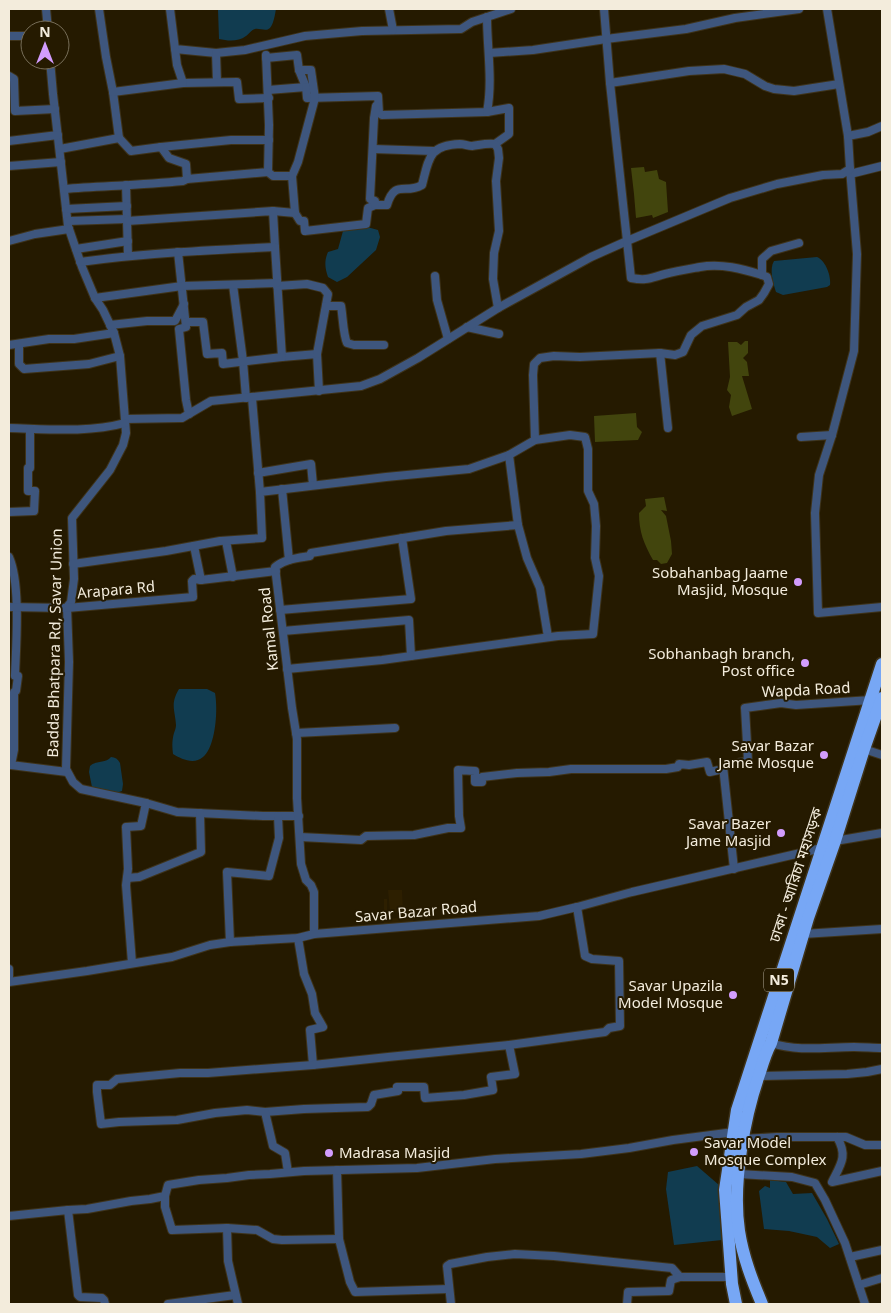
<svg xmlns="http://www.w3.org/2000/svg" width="891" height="1313" viewBox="0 0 891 1313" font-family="'Noto Sans','Noto Sans Bengali',sans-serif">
<rect width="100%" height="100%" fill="#251a00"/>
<g fill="#2d1f00">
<polygon points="388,890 402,890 403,911 390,912"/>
<polygon points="384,899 387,899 387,911 389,913 389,919 405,917 405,913 413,913 414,924 384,925"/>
</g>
<g fill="#42450d">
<polygon points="644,167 645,172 657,170 659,179 666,182 668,212 653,218 652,215 636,218 634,194 631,168"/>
<polygon points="745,341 748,341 748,353 743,358 747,362 749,376 742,376 752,409 732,416 729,407 731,395 727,390 730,377 728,342 737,342 741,345"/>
<polygon points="636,413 637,427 642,432 638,440 595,442 594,416"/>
<path d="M664,497L667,511L661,510L666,516L671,541L672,554L667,563L661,564L657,560H653C644,544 639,532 639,513L646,506L645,499Z"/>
</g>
<g fill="#113c50">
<path d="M218,9H276C275,14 274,23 270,28C266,32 260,28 255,29C251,30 249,34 246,36C238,42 228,41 219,39Z"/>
<path d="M367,227L378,230L380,237L376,250L347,277L337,282L328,277C325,268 324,261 328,252L338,249L343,231L350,228Z"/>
<path d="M817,257C826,261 831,276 830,285L827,287L783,295L776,292C773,283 769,269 774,261Z"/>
<path d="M179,689H207L215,693C218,709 216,746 203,757C194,765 181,759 173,754C172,747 172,740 174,733C175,730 176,728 176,725C175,710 170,704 179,689Z"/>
<path d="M111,757C115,757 118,759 120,763L123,784L122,791C112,795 100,791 92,787L89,772L90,766C96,760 105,764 111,757Z"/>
<polygon points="697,1166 719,1185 722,1240 674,1245 666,1189 668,1172"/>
<polygon points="770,1180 786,1182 793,1194 812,1193 827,1219 839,1244 830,1248 817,1237 789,1231 764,1229 759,1191 765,1186 770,1188"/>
</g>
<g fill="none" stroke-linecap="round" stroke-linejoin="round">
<defs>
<g id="minor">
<polyline points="46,9 48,30"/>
<polyline points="99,9 106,57 113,92 119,138"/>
<polyline points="170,9 175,49 216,53 245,50 305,36 362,31 461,29 472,22 511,9"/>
<polyline points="389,9 393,30"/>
<polyline points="827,9 848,136"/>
<polyline points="9,36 30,36"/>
<polyline points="216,53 217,82"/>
<polyline points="489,53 533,50 606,39 686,29 735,18 799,9"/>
<polyline points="266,58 297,55 299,70 306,87 268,90"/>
<polyline points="50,60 53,94 68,226 82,267 95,298 103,310 114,333 120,356 126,433 123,445 110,470 72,518 74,579 71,602 67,607 69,662 66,769 73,782 81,789 146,803 177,812 263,816 299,816"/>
<polyline points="9,76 14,79 15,111 55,109"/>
<polyline points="183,83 237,82 239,99 269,98"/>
<polyline points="610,83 689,71 724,69 745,74 765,86 774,89 794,91 839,84"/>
<path d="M306,87L307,98L378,96L379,113L382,115L487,112C493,81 487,48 487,17"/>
<polyline points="113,92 183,83 177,65 175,49"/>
<polyline points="487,112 509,108 509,134 495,144"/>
<polyline points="9,141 58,135"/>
<polyline points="161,147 231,140 269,140"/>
<polyline points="60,149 119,138 131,151 161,147 169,158 186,164 187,179 268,172 269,125 266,55"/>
<polyline points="373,149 434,151"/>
<polyline points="9,166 61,162"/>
<polyline points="850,169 857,254 854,351 832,435 819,475 815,513 818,613 882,607"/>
<path d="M268,172L273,176H292L295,213L300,221H304L305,231L366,224L368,208L375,205H387C395,179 405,195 422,185C429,158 429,145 460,144C464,144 468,146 472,146C480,145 486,143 495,144L498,149L499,158L496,181L499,231L494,253L493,279L498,308"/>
<polyline points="850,174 882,166"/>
<polyline points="292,176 298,162 315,98 311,70 299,70"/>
<polyline points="126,185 128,256"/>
<path d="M64,189C104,186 143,185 183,181L187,179"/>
<polyline points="375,205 375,201 370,199 374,118 376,106"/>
<polyline points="66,209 127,206"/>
<polyline points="273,211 295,213"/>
<polyline points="68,221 127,219"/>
<polyline points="127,221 273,211 275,247"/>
<polyline points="9,241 35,234 69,229"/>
<polyline points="76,249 128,241"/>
<polyline points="178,252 186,327 179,329 186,400 189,414"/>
<path d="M80,262C145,253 210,250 275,247L282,357L317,354L319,391"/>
<polyline points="762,275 762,259 771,251 799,243"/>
<polyline points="435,276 437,300 448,339"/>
<polyline points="233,285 243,361 246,398"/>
<polyline points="277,286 307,284 323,288 328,294 317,354"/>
<polyline points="95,298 182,286 277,283"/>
<path d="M326,306H341C343,317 343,334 347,343L354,345H384"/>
<polyline points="186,322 203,322 207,354 222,353 223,364 282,357"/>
<polyline points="110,325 147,321 175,321 184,304"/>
<polyline points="467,327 499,334"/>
<polyline points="19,344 19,364 24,369 89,364 120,356"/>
<polyline points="9,345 49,339 74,339 114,333"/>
<polyline points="660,353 668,428"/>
<polyline points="252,398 260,492"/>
<polyline points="125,419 182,418 211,401 361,386 380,379 418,358 498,308 591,257 627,241 730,198 777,184 823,175 842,174 850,169 848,136 868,132 882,126"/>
<path d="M9,428C47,429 88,433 125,423"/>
<polyline points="801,437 832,435"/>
<polyline points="258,473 311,464 313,485"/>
<polyline points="282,489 289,560"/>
<polyline points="9,512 34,511 35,491 28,491 28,468 30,468 30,429"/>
<polyline points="226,541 233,577"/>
<polyline points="194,546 201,580 276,571"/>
<path d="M9,557C21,584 16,645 15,676H18L16,691L14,692V750L11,765L67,772"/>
<polyline points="73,564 166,551 220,541 262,538 260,492 386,477 469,469 509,455"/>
<polyline points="9,607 67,608 193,597 192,581 194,579 201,580"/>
<polyline points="280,610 411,599 402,538"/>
<polyline points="283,631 409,620 411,656"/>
<path d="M548,637L540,588L527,558L518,525L509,455L535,440L533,375L534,364L540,358L554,356L580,357L660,353L675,355L683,352L691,335L702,326L737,315L746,307L759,300L764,293L769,284L767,277L762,275C743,269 721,263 700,267C689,269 677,271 665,274C650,278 647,281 631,278L610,83L604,9"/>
<polyline points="287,669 382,660 558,636 593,634 599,576 595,558 596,526 594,504 588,491 588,449 585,437 570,435 535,440"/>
<polyline points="296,733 395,728"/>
<polyline points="864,749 882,755"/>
<polyline points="300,837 361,840 366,836 414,835 448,828 461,828 459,816 458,770 475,771 475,782 482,782 482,777 517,773 549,772 571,769 666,769 678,767 679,764 689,765 707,762 710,772 723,769"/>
<polyline points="835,841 882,833"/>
<polyline points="734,869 723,766 748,761 745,708 781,703 796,705 871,700"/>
<polyline points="127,878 139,877 201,852 200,813"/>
<path d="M314,934V892L311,885L306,880L301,864L297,798V739L292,708L275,567C285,559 298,558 310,556L311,553L446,531L518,525"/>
<polyline points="803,934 882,929"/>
<polyline points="298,938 304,974 312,994 315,1013 323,1027 310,1030 313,1065"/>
<polyline points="230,942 227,872 269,876 279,838 278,816"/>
<polyline points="132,963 126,885 128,869 126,827 141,826 146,803"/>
<polyline points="9,969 9,981"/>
<polyline points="9,982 87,971 172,957 210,945 230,942 298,938 314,934 539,916 577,907 632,892 822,848"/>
<path d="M771,1043C800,1052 825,1047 854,1047C864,1047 873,1048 882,1048"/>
<polyline points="758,1076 847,1074 867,1072 882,1069"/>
<polyline points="265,1112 304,1109 368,1107 371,1104 374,1095 398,1091 397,1087 424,1087 425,1098 464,1095 493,1090 491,1077 515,1074 509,1045"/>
<path d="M837,1137C848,1156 841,1164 832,1182L882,1171"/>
<polyline points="743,1139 777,1137 846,1137 865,1145 882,1145"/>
<polyline points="337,1170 339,1239 350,1282 355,1292 449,1289"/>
<polyline points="288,1172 285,1153 273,1146 265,1112 247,1110 215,1113 177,1120 119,1122 101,1124 97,1092 97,1085 110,1085 117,1079 180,1073 208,1073 313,1065 388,1057 509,1045 605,1032 609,1028 620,1026 619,961 592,959 585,956 577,907"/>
<polyline points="739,1174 792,1177 815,1183 825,1200 845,1243 865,1304"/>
<polyline points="68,1210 87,1209 131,1201 150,1199 165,1196"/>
<polyline points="9,1216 68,1210 78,1295 80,1297 102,1298 104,1300 105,1304"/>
<polyline points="227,1228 257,1230 273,1239 282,1240 339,1239"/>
<polyline points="850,1257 882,1250"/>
<polyline points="859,1285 882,1278"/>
<polyline points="168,1304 235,1295"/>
<polyline points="238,1304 228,1261 227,1228 172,1230 165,1207 165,1196 168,1185 199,1180 227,1178 249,1175 270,1174 304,1171 417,1168 495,1159 581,1154 629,1148 673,1140 734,1132"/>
<polyline points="451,1304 447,1266 450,1264 487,1257 515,1254 554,1256 672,1268 680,1277 731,1277"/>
<polyline points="627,1304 628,1292 669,1291 671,1280 680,1277"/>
</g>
<g id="highway">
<polyline points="736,1304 732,1284 725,1190 737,1110 882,664"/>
<path d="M762,1304C752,1280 743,1257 739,1231C732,1184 744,1117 760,1072C763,1062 766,1052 771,1043L808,918L835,841L864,749L882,698"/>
</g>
</defs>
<use href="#minor" stroke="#3e331a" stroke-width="10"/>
<use href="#highway" stroke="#3e331a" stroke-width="15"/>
<use href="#minor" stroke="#3e567d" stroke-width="8"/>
<use href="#highway" stroke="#77a7f5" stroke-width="12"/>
</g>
<g fill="#d29cfd" stroke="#251a00" stroke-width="2">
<circle cx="798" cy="582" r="5"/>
<circle cx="805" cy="663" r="5"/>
<circle cx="824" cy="755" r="5"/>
<circle cx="781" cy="833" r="5"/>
<circle cx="733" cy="995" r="5"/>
<circle cx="694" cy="1152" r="5"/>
<circle cx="329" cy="1153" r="5"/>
</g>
<g text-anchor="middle" stroke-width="4" stroke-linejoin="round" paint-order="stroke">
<rect fill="#251a00" stroke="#b5ad9a" stroke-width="1" x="764" y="968.5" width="30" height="23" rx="4"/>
<g font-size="14" font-weight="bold" fill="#f3ecdc">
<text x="779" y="985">N5</text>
</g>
<g font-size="15" fill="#f3ecdc" stroke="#251a00" text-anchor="end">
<text x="788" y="578">Sobahanbag Jaame<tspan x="788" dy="17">Masjid, Mosque</tspan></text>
<text x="795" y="659">Sobhanbagh branch,<tspan x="795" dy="17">Post office</tspan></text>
<text x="814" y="751">Savar Bazar<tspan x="814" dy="17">Jame Mosque</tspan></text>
<text x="771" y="829">Savar Bazer<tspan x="771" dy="17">Jame Masjid</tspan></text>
<text x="723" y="991">Savar Upazila<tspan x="723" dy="17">Model Mosque</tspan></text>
<text x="704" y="1148" text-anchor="start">Savar Model<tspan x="704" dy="17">Mosque Complex</tspan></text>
<text x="339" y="1158" text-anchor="start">Madrasa Masjid</text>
</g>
<g font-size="15" fill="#f3ecdc" stroke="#251a00">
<text transform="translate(116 590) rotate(-5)" y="5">Arapara Rd</text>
<text transform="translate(269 629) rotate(-96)" y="5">Kamal Road</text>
<text transform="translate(55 643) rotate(-89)" y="5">Badda Bhatpara Rd, Savar Union</text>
<text transform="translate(806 690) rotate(-3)" y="5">Wapda Road</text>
<text transform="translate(796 875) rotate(-72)" y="5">ঢাকা - আরিচা মহাসড়ক</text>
<text transform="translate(416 912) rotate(-5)" y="5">Savar Bazar Road</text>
</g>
</g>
<rect width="891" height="1313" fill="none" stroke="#f3ecdc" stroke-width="20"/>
<g transform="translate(45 45)"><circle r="24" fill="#251a00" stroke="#776e58"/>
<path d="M0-4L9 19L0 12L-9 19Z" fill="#d29cfd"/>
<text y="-8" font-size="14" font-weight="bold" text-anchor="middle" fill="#f3ecdc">N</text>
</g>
</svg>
